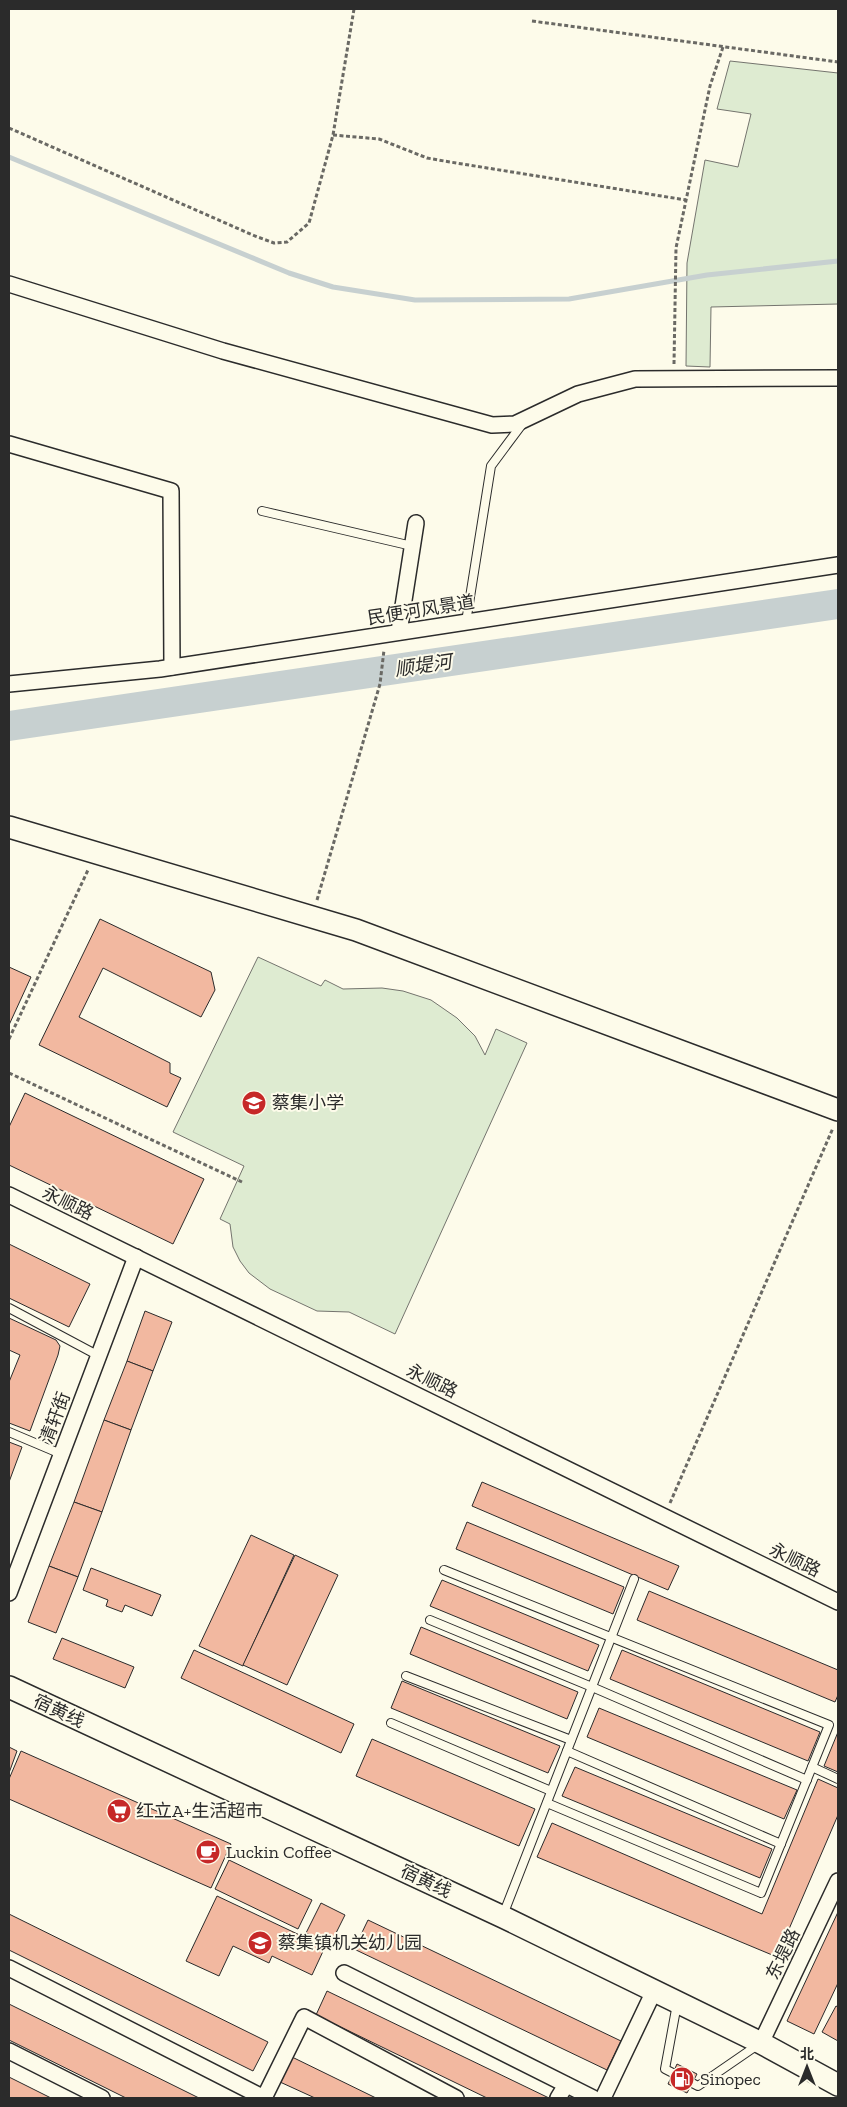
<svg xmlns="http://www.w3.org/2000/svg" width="847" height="2107" viewBox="0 0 847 2107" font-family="'Zilla Slab','Noto Sans SC',serif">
<rect width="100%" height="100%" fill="#fdfbea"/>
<g fill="#deebd1" stroke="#74746e">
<polygon points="730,61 838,73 838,304 711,307 710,367 686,366 687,263 705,160 738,167 751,114 717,109"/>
<polygon points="258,957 321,986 325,980 343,989 382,988 403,991 431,1000 457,1018 475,1036 485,1055 496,1029 527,1043 395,1334 349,1312 317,1311 270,1289 249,1273 240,1261 233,1247 230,1224 220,1219 244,1166 173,1132"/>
</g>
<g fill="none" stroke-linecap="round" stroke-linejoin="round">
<polyline stroke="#c7d0d0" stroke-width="5" points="9,157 289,273 333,287 415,300 569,299 707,275 838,261"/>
<polyline stroke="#c7d0d0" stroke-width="30" points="9,726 838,604"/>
</g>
<g fill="#f2b8a0" stroke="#2b2b2b">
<polygon points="100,919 211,972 215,990 201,1017 103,968 79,1017 170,1063 170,1073 181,1078 167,1107 39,1045"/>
<polygon points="9,967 31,977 9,1025"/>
<polygon points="25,1093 204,1179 173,1244 9,1165 9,1127"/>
<polygon points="9,1244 90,1284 69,1327 9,1298"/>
<polygon points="145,1311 172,1322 153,1371 127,1361"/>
<polygon points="9,1318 56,1340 60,1346 58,1355 30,1431 9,1423 9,1382 20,1355 9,1350"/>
<polygon points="127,1361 153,1371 131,1430 104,1420"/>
<polygon points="104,1420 131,1430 102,1512 74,1502"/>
<polygon points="9,1442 22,1447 9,1482"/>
<polygon points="482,1482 679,1566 668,1590 472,1506"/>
<polygon points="74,1502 102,1512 78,1577 49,1566"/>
<polygon points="467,1522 624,1587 613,1614 456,1549"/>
<polygon points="251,1535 294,1555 243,1666 199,1646"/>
<polygon points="295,1555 338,1575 287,1685 243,1665"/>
<polygon points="49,1566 78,1577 56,1633 28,1622"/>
<polygon points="91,1568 161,1595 152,1616 125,1605 122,1612 106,1606 108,1600 83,1590"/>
<polygon points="442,1580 599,1645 588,1671 430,1606"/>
<polygon points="649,1591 838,1670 838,1695 835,1702 637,1620"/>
<polygon points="421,1627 578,1692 567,1719 410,1654"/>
<polygon points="62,1638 134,1667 125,1688 53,1659"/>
<polygon points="194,1650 354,1724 341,1753 181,1678"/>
<polygon points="622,1650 820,1732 808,1761 610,1679"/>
<polygon points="402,1681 560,1746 548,1773 391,1708"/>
<polygon points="599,1708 797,1790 784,1819 587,1737"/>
<polygon points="838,1732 838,1772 824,1766"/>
<polygon points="372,1739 535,1809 519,1846 356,1776"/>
<polygon points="9,1747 17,1751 9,1773"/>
<polygon points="21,1751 231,1844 211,1888 9,1799 9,1779"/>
<polygon points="575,1767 772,1849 760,1878 562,1796"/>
<polygon points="818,1779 838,1788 838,1815 777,1957 537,1857 552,1823 762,1914"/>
<polygon points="229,1860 312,1900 298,1929 215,1889"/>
<polygon points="217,1896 325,1947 312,1975 272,1956 269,1963 233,1946 219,1976 186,1961"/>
<polygon points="321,1903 345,1915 330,1945 306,1933"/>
<polygon points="838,1912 838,1983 814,2034 787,2021"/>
<polygon points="9,1914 268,2042 253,2071 9,1950"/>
<polygon points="368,1920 621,2041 607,2070 354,1949"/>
<polygon points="327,1991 549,2098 487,2098 316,2015"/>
<polygon points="9,2004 199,2098 126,2098 9,2040"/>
<polygon points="836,2006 838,2007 838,2041 822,2032"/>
<polygon points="292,2057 376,2098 315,2098 280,2082"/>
<polygon points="677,2064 697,2074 687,2093 668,2084"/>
<polygon points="9,2077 51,2098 9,2098"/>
</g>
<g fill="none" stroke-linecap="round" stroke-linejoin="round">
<defs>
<g id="lane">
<polyline points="262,511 412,546"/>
<polyline points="466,622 491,466 523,423"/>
<polyline points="9,1308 99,1356"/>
<polyline points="9,1432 61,1454"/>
<polyline points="444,1570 829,1725 761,1893 547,1803"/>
<polyline points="430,1620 592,1687 807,1780"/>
<polyline points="406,1676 571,1740"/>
<polyline points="391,1723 551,1791"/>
<polyline points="567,1751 781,1844"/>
<polyline points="812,1767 838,1779"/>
<polyline points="503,1915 634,1579"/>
<polyline points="677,2004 665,2069 698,2086 759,2044"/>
</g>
<g id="street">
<polyline points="9,284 223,351 492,425 515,424 578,394 635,379 838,378"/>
<polyline points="9,444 171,491 172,667"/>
<polyline points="399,632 416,523"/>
<polyline points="9,684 160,669 838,565"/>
<polyline points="9,1195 838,1602"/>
<polyline points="9,1593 136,1257"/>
<polyline points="9,1968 264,2098 304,2017 456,2098"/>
<polyline points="344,1973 593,2098"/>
<polyline points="761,2043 838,1881"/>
<polyline points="9,2051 102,2098"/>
<polyline points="558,2098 566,2085"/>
<polyline points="603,2098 654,1991"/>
</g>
<g id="secondary">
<polyline points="9,827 356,930 838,1110"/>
<polyline points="9,1687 503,1917 761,2043 838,2085"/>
</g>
</defs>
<use href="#lane" stroke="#2b2b2b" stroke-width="10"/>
<use href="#street" stroke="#2b2b2b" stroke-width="18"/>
<use href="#secondary" stroke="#2b2b2b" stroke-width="24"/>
<g stroke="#6a6964" stroke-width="3" stroke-dasharray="4 2.5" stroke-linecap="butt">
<polyline points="532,21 838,62"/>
<polyline points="9,128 255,236 274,243 287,242 309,223 333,135 354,9"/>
<polyline points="333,135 379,139 427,158 450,162 686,200"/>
<polyline points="674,364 676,248 710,86 723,47"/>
<polyline points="317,900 380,684 384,650"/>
<polyline points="9,1039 88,870"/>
<polyline points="9,1073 242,1182"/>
<polyline points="670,1503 833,1128"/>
</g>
<use href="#lane" stroke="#fdfbea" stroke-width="8"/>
<use href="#street" stroke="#fdfbea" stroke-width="15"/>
<use href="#secondary" stroke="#fdfbea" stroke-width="21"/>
</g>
<defs>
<symbol id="school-disc" viewBox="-11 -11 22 22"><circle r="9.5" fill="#c62828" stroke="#fdfbea"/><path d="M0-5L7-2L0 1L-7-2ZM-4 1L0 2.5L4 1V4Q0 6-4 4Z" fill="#fff"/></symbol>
<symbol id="supermarket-disc" viewBox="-11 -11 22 22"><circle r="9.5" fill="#c62828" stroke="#fdfbea"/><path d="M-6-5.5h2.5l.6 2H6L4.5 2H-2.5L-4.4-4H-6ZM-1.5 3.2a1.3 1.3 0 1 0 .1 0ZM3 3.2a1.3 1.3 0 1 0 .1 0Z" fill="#fff"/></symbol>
<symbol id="cafe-disc" viewBox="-11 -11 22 22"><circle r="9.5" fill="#c62828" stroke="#fdfbea"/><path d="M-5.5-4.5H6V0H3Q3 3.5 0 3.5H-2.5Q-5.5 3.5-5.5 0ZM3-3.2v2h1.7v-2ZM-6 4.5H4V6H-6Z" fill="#fff"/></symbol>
<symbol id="fuel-disc" viewBox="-11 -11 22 22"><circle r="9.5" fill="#c62828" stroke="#fdfbea"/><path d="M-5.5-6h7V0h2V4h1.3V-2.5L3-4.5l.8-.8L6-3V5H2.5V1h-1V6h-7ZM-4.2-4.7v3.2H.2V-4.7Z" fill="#fff"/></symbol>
</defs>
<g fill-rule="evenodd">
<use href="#school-disc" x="240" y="1089" width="28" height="28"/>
<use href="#supermarket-disc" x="105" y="1797" width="28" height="28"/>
<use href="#cafe-disc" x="194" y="1838" width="28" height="28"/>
<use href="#school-disc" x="246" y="1929" width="28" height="28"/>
<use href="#fuel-disc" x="668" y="2065" width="28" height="28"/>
</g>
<g text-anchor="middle" stroke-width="4" stroke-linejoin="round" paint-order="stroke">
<g font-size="18" fill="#2b2b2b" stroke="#fdfbea">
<text transform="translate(421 610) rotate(-9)" y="6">民便河风景道</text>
<text transform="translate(68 1203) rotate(26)" y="6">永顺路</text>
<text transform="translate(432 1381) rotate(26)" y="6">永顺路</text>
<text transform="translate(55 1418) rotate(-69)" y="6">清轩街</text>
<text transform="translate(795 1560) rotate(26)" y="6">永顺路</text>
<text transform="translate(59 1711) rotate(25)" y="6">宿黄线</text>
<text transform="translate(426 1881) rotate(25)" y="6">宿黄线</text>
<text transform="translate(783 1954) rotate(-64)" y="6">东堤路</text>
</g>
<g font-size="18" fill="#2b2b2b" stroke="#fdfbea" text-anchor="start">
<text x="272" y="1109">蔡集小学</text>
<text x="136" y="1817">红立A+生活超市</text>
<text x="226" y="1858">Luckin Coffee</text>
<text x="278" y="1949">蔡集镇机关幼儿园</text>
<text x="700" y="2085">Sinopec</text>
</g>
<g font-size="19" font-style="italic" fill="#2b2b2b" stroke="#fdfbea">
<text transform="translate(423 665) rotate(-8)" y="7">顺堤河</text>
</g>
</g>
<rect width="847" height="2107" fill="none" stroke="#2b2b2b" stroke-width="20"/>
<g transform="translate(807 2067)" stroke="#fdfbea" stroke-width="4" paint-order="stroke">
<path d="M0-4L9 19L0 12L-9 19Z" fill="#2b2b2b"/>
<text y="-8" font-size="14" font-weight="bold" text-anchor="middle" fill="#2b2b2b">北</text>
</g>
</svg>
